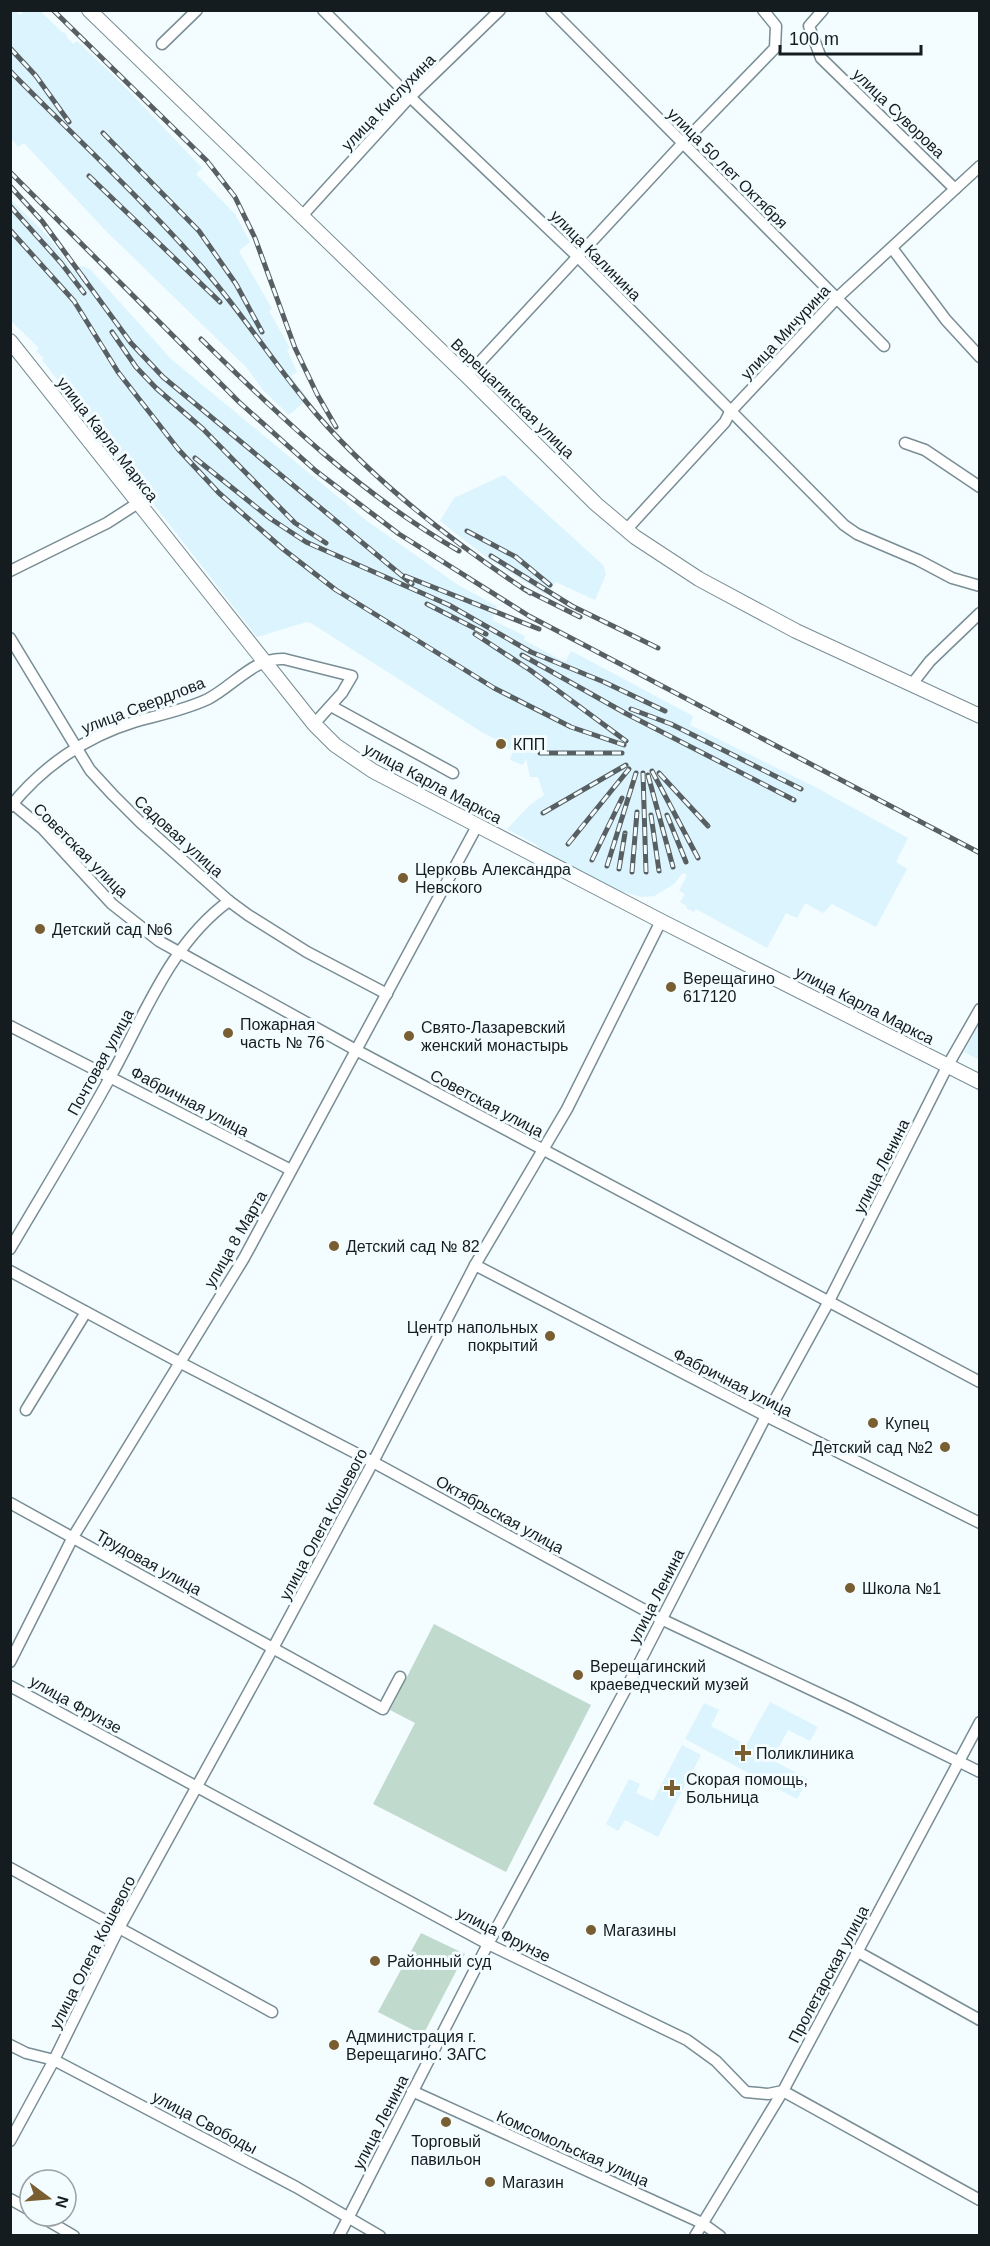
<svg xmlns="http://www.w3.org/2000/svg" width="990" height="2246" viewBox="0 0 990 2246" font-family="Arial,sans-serif">
<rect width="100%" height="100%" fill="#f3fcff"/>
<g fill="#dbf4fd">
<polygon points="10,11 15,11 20,15 25,11 40,11 63,33 64,32 67,35 66,36 73,44 77,41 123,85 202,168 196,174 235,214 250,242 239,251 272,309 269,311 290,348 287,350 297,372 291,376 308,399 289,415 263,390 246,367 105,230 24,143 18,147 11,138"/>
<polygon points="10,199 48,236 73,271 81,266 90,269 171,359 367,521 458,585 497,606 492,620 525,636 524,640 565,662 571,651 579,655 693,716 690,725 815,787 908,838 896,862 907,869 876,927 832,904 823,913 805,903 797,918 786,913 767,948 696,909 694,912 686,908 687,906 680,902 685,894 679,891 687,875 683,873 674,884 654,896 642,897 614,890 552,858 535,844 507,829 530,805 544,795 538,777 530,777 526,759 523,765 510,760 513,750 497,746 498,740 483,733 311,623 306,622 257,637 42,360 44,358 36,351 39,348 11,321"/>
<polygon points="504,475 603,565 606,574 595,600 556,582 546,595 490,560 440,521 454,498"/>
<polygon points="979,1024 979,1060 964,1052"/>
<polygon points="770,1702 818,1727 810,1741 788,1730 772,1760 808,1779 797,1799 685,1739 704,1703 719,1710 711,1726 746,1745"/>
<polygon points="682,1745 701,1755 658,1837 625,1820 618,1831 606,1824 629,1779 640,1784 636,1793 653,1801"/>
</g>
<g fill="#c0dacd">
<polygon points="434,1624 591,1705 506,1872 373,1804 415,1723 390,1710"/>
<polygon points="421,1933 465,1954 423,2035 378,2012"/>
</g>
<g fill="none" stroke-linecap="round" stroke-linejoin="round">
<defs>
<g id="minor">
<polyline points="323,10 410,97 577,256 844,525 857,534 918,560 952,578 980,586"/>
<polyline points="551,10 884,346"/>
<polyline points="823,10 809,26 821,58 955,189"/>
<polyline points="162,44 197,10"/>
<polyline points="301,217 410,97 500,10"/>
<polyline points="892,248 946,320 980,357"/>
<polyline points="467,376 682,144 775,48 776,26 763,10"/>
<polyline points="905,443 925,450 980,487"/>
<polyline points="626,530 725,422 730,412 837,298 980,166"/>
<polyline points="10,571 107,523 138,503"/>
<polyline points="10,638 90,770 113,795 141,823 229,901 248,915 307,952 387,994"/>
<polyline points="912,684 930,661 980,613"/>
<polyline points="331,706 453,773"/>
<polyline points="13,804 43,829 112,904 159,941 356,1050 980,1382"/>
<path d="M10,807C42,767 85,737 134,722C159,715 185,710 208,699C233,686 255,657 284,659L352,676L342,693L314,724"/>
<polyline points="10,1026 291,1170"/>
<path d="M10,1249C44,1191 80,1133 112,1074C145,1014 171,943 229,901"/>
<polyline points="475,1265 766,1416 980,1523"/>
<polyline points="10,1271 179,1362 373,1462 661,1619 850,1708 980,1772"/>
<polyline points="26,1410 86,1312"/>
<polyline points="10,1503 383,1709 400,1677"/>
<polyline points="10,1662 73,1537 244,1258 477,826"/>
<polyline points="10,1686 488,1944 687,2040 716,2061 746,2092 768,2094 783,2091 980,2200"/>
<polyline points="10,1868 272,2012"/>
<polyline points="858,1952 980,2020"/>
<polyline points="10,2045 26,2053 54,2060 296,2187 380,2236"/>
<polyline points="412,2091 702,2223 720,2236"/>
<polyline points="10,2141 54,2060 119,1928 273,1648 373,1462 475,1265 567,1109 661,921"/>
<polyline points="10,2199 30,2210"/>
<polyline points="40,2216 74,2236"/>
<polyline points="339,2236 488,1944 629,1683 766,1416 828,1303 948,1065 980,1009"/>
<polyline points="695,2236 783,2091 980,1722"/>
</g>
<g id="major">
<polyline points="89,10 467,376 596,504 635,537 699,579 796,631 980,716"/>
<polyline points="10,341 314,724 335,745 373,771 661,921 980,1082"/>
</g>
</defs>
<use href="#minor" stroke="#788d94" stroke-width="13"/>
<use href="#major" stroke="#788d94" stroke-width="16"/>
<use href="#minor" stroke="#fff" stroke-width="10"/>
<use href="#major" stroke="#fff" stroke-width="14"/>
<defs>
<g id="rail">
<polyline points="53,10 207,161 235,197 255,238 295,348 317,394 336,427"/>
<polyline points="10,48 36,76 69,122"/>
<path d="M10,71C74,136 141,198 201,266C243,313 276,368 318,416C378,485 454,543 530,593"/>
<polyline points="103,133 199,231 236,284 262,332"/>
<polyline points="10,172 239,402 316,471 399,534 529,616 980,853"/>
<polyline points="89,176 220,302"/>
<polyline points="10,186 42,221 85,280"/>
<polyline points="10,206 61,263 84,293"/>
<polyline points="10,230 74,301 118,372 178,449 219,493 283,549 336,590 494,688 571,727 624,745"/>
<polyline points="82,276 131,343 163,377 412,584"/>
<polyline points="112,332 136,367 156,388 203,429 295,523 326,543"/>
<path d="M201,339C280,417 362,495 459,551"/>
<polyline points="195,458 271,519 306,542 449,605 531,652 604,682 665,711"/>
<polyline points="467,531 516,557 550,585"/>
<polyline points="491,556 572,606 658,648"/>
<polyline points="405,576 539,629"/>
<polyline points="524,589 580,617"/>
<polyline points="427,604 486,634"/>
<polyline points="475,634 530,670 626,741"/>
<polyline points="522,655 625,713 794,800"/>
<polyline points="631,709 671,724 801,789"/>
<polyline points="540,753 622,753"/>
<polyline points="652,771 698,858"/>
<polyline points="643,773 646,872"/>
<polyline points="659,773 708,826"/>
<polyline points="648,775 673,867"/>
<polyline points="543,813 626,765"/>
<polyline points="651,815 659,871"/>
<polyline points="667,815 686,862"/>
<polyline points="568,844 629,769"/>
<polyline points="592,860 622,798"/>
<polyline points="607,866 636,773"/>
<polyline points="619,869 625,833"/>
<polyline points="632,872 637,812"/>
</g>
</defs>
<use href="#rail" stroke="#575f62" stroke-width="5"/>
<use href="#rail" stroke="#f3fcff" stroke-width="3" stroke-dasharray="9" stroke-linecap="butt"/>
</g>
<g fill="#785e30" stroke="#f3fcff" stroke-width="2">
<circle cx="501" cy="744" r="6"/>
<circle cx="403" cy="878" r="6"/>
<circle cx="40" cy="929" r="6"/>
<circle cx="671" cy="987" r="6"/>
<circle cx="228" cy="1033" r="6"/>
<circle cx="409" cy="1036" r="6"/>
<circle cx="334" cy="1246" r="6"/>
<circle cx="550" cy="1336" r="6"/>
<circle cx="873" cy="1423" r="6"/>
<circle cx="945" cy="1447" r="6"/>
<circle cx="850" cy="1588" r="6"/>
<circle cx="578" cy="1675" r="6"/>
<path d="M740 1744h6v6h6v6h-6v6h-6v-6h-6v-6h6z"/>
<path d="M669 1779h6v6h6v6h-6v6h-6v-6h-6v-6h6z"/>
<circle cx="591" cy="1930" r="6"/>
<circle cx="375" cy="1961" r="6"/>
<circle cx="334" cy="2045" r="6"/>
<circle cx="446" cy="2122" r="6"/>
<circle cx="490" cy="2182" r="6"/>
</g>
<g text-anchor="middle" stroke-width="6" stroke-linejoin="round" paint-order="stroke">
<g font-size="16" fill="#141c1f" stroke="#f3fcff">
<text transform="translate(388 102) rotate(-46)" y="6">улица Кислухина</text>
<text transform="translate(899 113) rotate(44)" y="6">улица Суворова</text>
<text transform="translate(728 168) rotate(45)" y="6">улица 50 лет Октября</text>
<text transform="translate(596 255) rotate(45)" y="6">улица Калинина</text>
<text transform="translate(785 332) rotate(-47)" y="6">улица Мичурина</text>
<text transform="translate(513 398) rotate(44)" y="6">Верещагинская улица</text>
<text transform="translate(108 439) rotate(52)" y="6">улица Карла Маркса</text>
<text transform="translate(143 705) rotate(-21)" y="6">улица Свердлова</text>
<text transform="translate(433 783) rotate(28)" y="6">улица Карла Маркса</text>
<text transform="translate(179 836) rotate(42)" y="6">Садовая улица</text>
<text transform="translate(81 850) rotate(45)" y="6">Советская улица</text>
<text transform="translate(865 1005) rotate(27)" y="6">улица Карла Маркса</text>
<text transform="translate(100 1062) rotate(-61)" y="6">Почтовая улица</text>
<text transform="translate(190 1101) rotate(28)" y="6">Фабричная улица</text>
<text transform="translate(487 1103) rotate(28)" y="6">Советская улица</text>
<text transform="translate(881 1166) rotate(-63)" y="6">улица Ленина</text>
<text transform="translate(235 1239) rotate(-60)" y="6">улица 8 Марта</text>
<text transform="translate(733 1382) rotate(27)" y="6">Фабричная улица</text>
<text transform="translate(500 1514) rotate(29)" y="6">Октябрьская улица</text>
<text transform="translate(323 1524) rotate(-62)" y="6">улица Олега Кошевого</text>
<text transform="translate(149 1562) rotate(29)" y="6">Трудовая улица</text>
<text transform="translate(656 1596) rotate(-63)" y="6">улица Ленина</text>
<text transform="translate(76 1704) rotate(29)" y="6">улица Фрунзе</text>
<text transform="translate(504 1934) rotate(27)" y="6">улица Фрунзе</text>
<text transform="translate(92 1952) rotate(-63)" y="6">улица Олега Кошевого</text>
<text transform="translate(828 1974) rotate(-62)" y="6">Пролетарская улица</text>
<text transform="translate(205 2122) rotate(28)" y="6">улица Свободы</text>
<text transform="translate(380 2122) rotate(-63)" y="6">улица Ленина</text>
<text transform="translate(573 2148) rotate(24)" y="6">Комсомольская улица</text>
</g>
<g font-size="16" fill="#141c1f" stroke="#f3fcff" text-anchor="start">
<text x="513" y="750">КПП</text>
<text x="415" y="875">Церковь Александра<tspan x="415" dy="18">Невского</tspan></text>
<text x="52" y="935">Детский сад №6</text>
<text x="683" y="984">Верещагино<tspan x="683" dy="18">617120</tspan></text>
<text x="240" y="1030">Пожарная<tspan x="240" dy="18">часть № 76</tspan></text>
<text x="421" y="1033">Свято-Лазаревский<tspan x="421" dy="18">женский монастырь</tspan></text>
<text x="346" y="1252">Детский сад № 82</text>
<text x="538" y="1333" text-anchor="end">Центр напольных<tspan x="538" dy="18">покрытий</tspan></text>
<text x="885" y="1429">Купец</text>
<text x="933" y="1453" text-anchor="end">Детский сад №2</text>
<text x="862" y="1594">Школа №1</text>
<text x="590" y="1672">Верещагинский<tspan x="590" dy="18">краеведческий музей</tspan></text>
<text x="756" y="1759">Поликлиника</text>
<text x="686" y="1785">Скорая помощь,<tspan x="686" dy="18">Больница</tspan></text>
<text x="603" y="1936">Магазины</text>
<text x="387" y="1967">Районный суд</text>
<text x="346" y="2042">Администрация г.<tspan x="346" dy="18">Верещагино. ЗАГС</tspan></text>
<text x="446" y="2147" text-anchor="middle">Торговый<tspan x="446" dy="18">павильон</tspan></text>
<text x="502" y="2188">Магазин</text>
</g>
</g>
<rect width="990" height="2246" fill="none" stroke="#141c1f" stroke-width="24"/>
<g transform="translate(48 2198) rotate(106)"><circle r="28" fill="#f3fcff" stroke="#9aa2a5" stroke-width="1.5"/>
<path d="M0-4.5L10 22L0 15L-10 22Z" fill="#785e30"/>
<text y="-9" font-size="16" font-weight="bold" text-anchor="middle" fill="#141c1f">N</text>
</g>
<path d="M780 45v9h141v-9" fill="none" stroke="#141c1f" stroke-width="3"/>
<text x="789" y="45" font-size="18" fill="#141c1f" stroke="#f3fcff" stroke-width="4.5" paint-order="stroke">100 m</text>
</svg>
